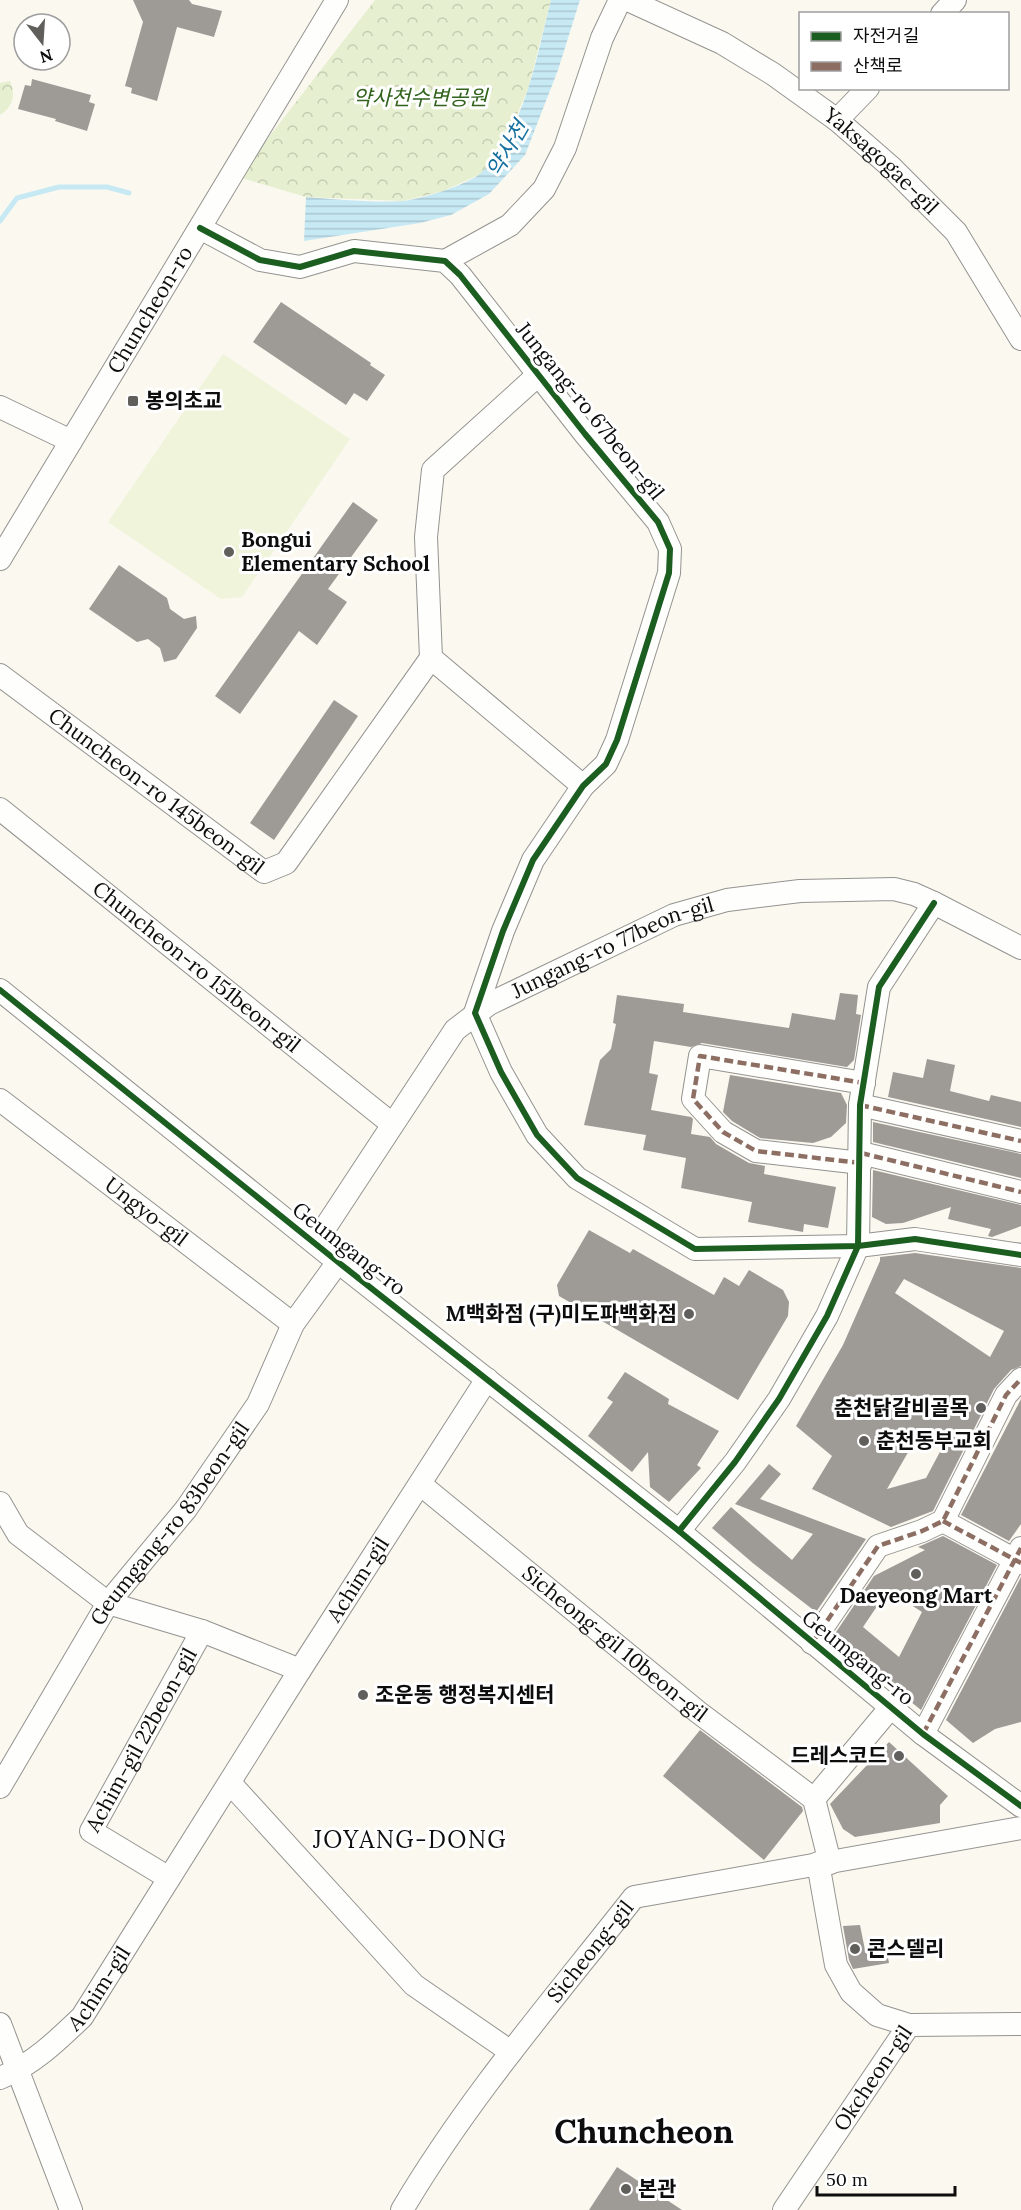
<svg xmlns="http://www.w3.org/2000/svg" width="1021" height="2210" viewBox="0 0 1021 2210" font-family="Lora,'Noto Sans KR',serif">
<defs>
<pattern id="park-crowns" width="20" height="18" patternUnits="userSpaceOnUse" patternTransform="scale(1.5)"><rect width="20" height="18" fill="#e6f0d0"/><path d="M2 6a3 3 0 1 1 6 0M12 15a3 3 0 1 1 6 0" fill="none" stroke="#c4cdb1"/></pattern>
<pattern id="water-rules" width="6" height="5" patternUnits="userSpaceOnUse" patternTransform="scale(1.5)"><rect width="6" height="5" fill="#c7e9f4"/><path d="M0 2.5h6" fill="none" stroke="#aac7d0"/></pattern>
</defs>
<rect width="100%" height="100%" fill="#fbf8f0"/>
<g fill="url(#park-crowns)">
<polygon points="375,0 551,0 528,89 507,138 481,174 443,191 403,201 306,197 238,177"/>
<path d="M10,81C16,95 13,107 0,115V83Z"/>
</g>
<polygon fill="#eff4da" points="223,354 350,439 242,597 221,599 108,522"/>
<path fill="url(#water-rules)" d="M551,0H580L558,70L525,155L489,194L451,215L420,223L304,241L306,197C337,199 370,203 402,201C418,200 471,184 482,172C526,127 536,58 551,0Z"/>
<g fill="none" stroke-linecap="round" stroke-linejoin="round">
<polyline stroke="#c7e9f4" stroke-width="5" points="0,221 17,198 59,187 107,187 129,193"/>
</g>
<g fill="#9e9a96" fill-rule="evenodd">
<polygon points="133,0 189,0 192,4 222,11 214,37 177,27 157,101 131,93 132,88 125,86 143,22"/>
<polygon points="32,79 91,95 89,102 95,104 87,131 55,121 56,119 18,109 25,85 31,86"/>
<polygon points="281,302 371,363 370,365 385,375 367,401 354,393 346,405 253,342"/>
<polygon points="353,502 378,520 328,589 347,602 317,645 299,631 240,714 215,696"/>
<polygon points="119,565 167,598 170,609 184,619 196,616 197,628 176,659 164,662 160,648 148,639 137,642 89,609"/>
<polygon points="334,700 358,716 274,840 250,823"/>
<polygon points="840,993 858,995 856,1014 861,1015 854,1060 847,1067 702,1043 691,1047 654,1041 649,1073 658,1075 651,1110 691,1117 693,1119 691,1134 710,1137 716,1144 749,1163 765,1166 764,1174 836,1187 828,1228 804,1224 803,1232 748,1222 752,1202 681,1188 686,1158 643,1150 646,1135 584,1125 600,1060 611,1049 616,1024 613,1023 617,995 684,1004 683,1012 789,1028 792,1013 835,1020"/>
<polygon points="927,1059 955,1065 950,1091 989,1101 991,1095 1021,1102 1021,1127 888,1097 893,1072 923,1078"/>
<polygon points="730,1075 841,1093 847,1105 846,1123 831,1137 813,1143 760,1138 732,1121 723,1112"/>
<polygon points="873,1122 1021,1154 1021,1178 873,1142"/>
<polygon points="873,1170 1021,1205 1021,1226 992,1237 988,1236 991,1229 948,1219 951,1207 903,1223 886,1224 872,1217"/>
<polygon points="589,1230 630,1253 633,1249 714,1295 724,1277 739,1286 749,1270 783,1290 789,1302 788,1316 738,1400 559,1296 557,1285"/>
<path d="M915,1253L1021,1268V1366L1011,1370L994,1389L933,1511L891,1527L812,1489L832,1456L796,1426L843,1345L880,1261V1257ZM904,1279L1004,1331L990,1357L895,1293ZM918,1435L942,1448L926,1478L887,1489Z"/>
<polygon points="625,1372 669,1399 668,1404 719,1431 697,1465 701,1468 669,1502 650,1487 648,1452 632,1472 588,1436 613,1402 607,1398"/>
<polygon points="1021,1399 1021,1524 1009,1541 961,1515"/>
<polygon points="769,1464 781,1474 760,1499 866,1539 816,1612 754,1564 712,1528 731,1507 792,1560 813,1534 735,1504"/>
<path d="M943,1536L997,1565L921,1710L832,1638L874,1576L925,1550L918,1547ZM888,1590L922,1612L899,1657L863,1627Z"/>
<polygon points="1021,1577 1021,1722 995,1729 973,1743 946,1720"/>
<polygon points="700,1730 802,1807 803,1811 764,1860 663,1776"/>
<polygon points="889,1742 948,1796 940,1805 940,1823 855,1837 843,1829 830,1804"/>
<polygon points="860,1925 865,1950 886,1947 889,1963 853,1969 849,1960 843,1926"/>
<polygon points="617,2167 682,2210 589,2210"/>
</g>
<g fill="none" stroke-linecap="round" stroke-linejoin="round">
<defs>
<g id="minor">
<path id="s1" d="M628,0L722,43L773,74L837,120L891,167L956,232L1021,339"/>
<polyline points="942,14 955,0"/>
<polyline points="837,120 868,88"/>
<polyline points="200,228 260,260 300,267 354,251 445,261 460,275 585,434 658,522 670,549 669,573 617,740 606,764 583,786 533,860 503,931 475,1013 501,1072 537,1135 577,1178 695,1249 858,1246 915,1239 1021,1255"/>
<polyline points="445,261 510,225 544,189 565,148 602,38 620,0"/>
<polyline points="538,375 433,470 426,537 431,658 583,786"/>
<polyline points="0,407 71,441"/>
<path id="s2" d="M0,559L337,0"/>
<path id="s3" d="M0,675L264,872L286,863L431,658"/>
<path id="s4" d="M0,809L392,1124"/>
<polyline points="0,990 338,1262 679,1531 923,1734 1021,1806"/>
<path id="s5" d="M0,1100L293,1324"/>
<polyline points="860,1105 1021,1141"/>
<polyline points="861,1153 1021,1192"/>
<polyline points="861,1163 756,1151 723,1132 693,1099 700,1056 864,1083"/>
<path id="s6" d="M315,1243L455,1030L489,1004L674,915L727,900L800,891L894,889L914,894L934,903L1021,948"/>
<path id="s7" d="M420,1484L698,1712L814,1799L830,1863"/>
<polyline points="0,1503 18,1534 108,1603 202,1631 300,1670"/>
<polyline points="943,1521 1021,1563"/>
<polyline points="679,1531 735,1462 779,1399 827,1316 858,1246 860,1105 879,987 934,903"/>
<polyline points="812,1643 878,1546 922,1531 943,1521 1006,1395 1021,1379"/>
<polyline points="923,1734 1021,1548"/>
<polyline points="230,1783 414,1985 511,2052"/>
<path id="s8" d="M0,1787L108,1603L186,1509L258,1404L293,1324L338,1262"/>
<polyline points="814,1799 891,1707"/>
<path id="s9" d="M169,1878L91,1831L202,1631"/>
<polyline points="0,2024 71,2210"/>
<polyline points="909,2025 1021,2024"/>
<path id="s10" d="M0,2078C32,2065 57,2041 82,2017L300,1670L487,1379"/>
<path id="s11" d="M402,2210C468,2098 554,1999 634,1897L1021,1828"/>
<path id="s12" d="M784,2210L909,2025L877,2015L851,1992L836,1965L818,1863"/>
</g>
</defs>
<use href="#minor" stroke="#94938f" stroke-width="24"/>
<use href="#minor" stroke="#fefefd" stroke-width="22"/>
<g stroke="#8d6e63" stroke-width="4.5" stroke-dasharray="9 4.5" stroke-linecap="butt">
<polyline points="860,1105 1021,1141"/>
<polyline points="861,1153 1021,1192"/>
<polyline points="861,1163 756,1151 723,1132 693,1099 700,1056 864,1083"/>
<polyline points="943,1521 1021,1563"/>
<polyline points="812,1643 878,1546 922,1531 943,1521 1006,1395 1021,1379"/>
<polyline points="923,1734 1021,1548"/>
</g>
<defs>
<g id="cycleway">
<polyline points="200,228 260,260 300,267 354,251 445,261 460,275 585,434 658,522 670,549 669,573 617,740 606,764 583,786 533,860 503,931 475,1013 501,1072 537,1135 577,1178 695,1249 858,1246 915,1239 1021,1255"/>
<polyline points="0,990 338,1262 679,1531 923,1734 1021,1806"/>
<polyline points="679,1531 735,1462 779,1399 827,1316 858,1246 860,1105 879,987 934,903"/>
</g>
</defs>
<use href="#cycleway" stroke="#fff" stroke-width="10"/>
<use href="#cycleway" stroke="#1b5e20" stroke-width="6"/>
</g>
<g fill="#605f5c" stroke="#fff" stroke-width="2">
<rect x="127" y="395" width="12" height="12" rx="3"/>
<circle cx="229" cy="552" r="6"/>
<circle cx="689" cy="1314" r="6"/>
<circle cx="981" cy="1408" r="6"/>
<circle cx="864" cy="1441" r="6"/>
<circle cx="916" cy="1574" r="6"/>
<circle cx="363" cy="1695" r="6"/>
<circle cx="899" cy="1756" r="6"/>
<circle cx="855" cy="1949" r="6"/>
<circle cx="626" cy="2189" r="6"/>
</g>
<g text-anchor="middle" stroke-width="6" stroke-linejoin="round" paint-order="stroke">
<g font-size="21" font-style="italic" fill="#32641d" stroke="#fff">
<text x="420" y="105">약사천수변공원</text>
</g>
<g font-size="21" fill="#0d0d0d" stroke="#fff">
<text dy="7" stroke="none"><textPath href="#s1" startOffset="302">Yaksagogae-gil</textPath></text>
<text dy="7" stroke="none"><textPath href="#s2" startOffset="291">Chuncheon-ro</textPath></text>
<text transform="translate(590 411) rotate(51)" y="7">Jungang-ro 67beon-gil</text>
<text dy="7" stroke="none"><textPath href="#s3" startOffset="195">Chuncheon-ro 145beon-gil</textPath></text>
<text dy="7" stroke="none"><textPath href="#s6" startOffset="434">Jungang-ro 77beon-gil</textPath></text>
<text dy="7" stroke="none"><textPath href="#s4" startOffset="252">Chuncheon-ro 151beon-gil</textPath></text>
<text dy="7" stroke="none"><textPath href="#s5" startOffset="184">Ungyo-gil</textPath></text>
<text transform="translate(349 1249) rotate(38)" y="7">Geumgang-ro</text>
<text dy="7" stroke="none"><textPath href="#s8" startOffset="314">Geumgang-ro 83beon-gil</textPath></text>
<text dy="7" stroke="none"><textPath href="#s10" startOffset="620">Achim-gil</textPath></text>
<text dy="7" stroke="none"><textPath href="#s7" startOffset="252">Sicheong-gil 10beon-gil</textPath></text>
<text transform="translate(858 1658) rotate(39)" y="7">Geumgang-ro</text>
<text dy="7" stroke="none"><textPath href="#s9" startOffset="195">Achim-gil 22beon-gil</textPath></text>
<text dy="7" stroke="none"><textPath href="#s11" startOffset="320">Sicheong-gil</textPath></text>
<text dy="7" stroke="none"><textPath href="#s10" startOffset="136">Achim-gil</textPath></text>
<text dy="7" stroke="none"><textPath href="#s12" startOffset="159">Okcheon-gil</textPath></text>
</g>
<g font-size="21" font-weight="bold" fill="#0d0d0d" stroke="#fff" text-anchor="start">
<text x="145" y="408">봉의초교</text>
<text x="241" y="547">Bongui<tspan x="241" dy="24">Elementary School</tspan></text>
<text x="677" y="1321" text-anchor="end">M백화점 (구)미도파백화점</text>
<text x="969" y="1415" text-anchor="end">춘천닭갈비골목</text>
<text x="876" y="1448">춘천동부교회</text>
<text x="916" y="1603" text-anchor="middle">Daeyeong Mart</text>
<text x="375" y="1702">조운동 행정복지센터</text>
<text x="887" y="1763" text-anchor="end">드레스코드</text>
<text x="867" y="1956">콘스델리</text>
<text x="638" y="2196">본관</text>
</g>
<g font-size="22" font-style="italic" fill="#156f9f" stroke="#fff">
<text transform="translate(507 149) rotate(-60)" y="8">약사천</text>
</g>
<g font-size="24" letter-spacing="1.5" fill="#0d0d0d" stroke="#fff">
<text x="410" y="1848">JOYANG-DONG</text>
</g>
<g font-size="33" font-weight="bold" fill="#0d0d0d" stroke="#fff">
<text x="644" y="2143">Chuncheon</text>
</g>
</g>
<rect x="799" y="12" width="210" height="78" fill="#ffffff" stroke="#9e9e9e" stroke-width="1.5"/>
<rect x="811" y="32" width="30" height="9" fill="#1b5e20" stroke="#9e9e9e" stroke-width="1.5"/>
<text x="853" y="42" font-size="18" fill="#0d0d0d">자전거길</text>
<rect x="811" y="62" width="30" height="9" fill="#8d6e63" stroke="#9e9e9e" stroke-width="1.5"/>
<text x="853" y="72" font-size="18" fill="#0d0d0d">산책로</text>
<g transform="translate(42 42) rotate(163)"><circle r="28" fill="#ffffff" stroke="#9e9e9e" stroke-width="1.5"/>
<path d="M0-4.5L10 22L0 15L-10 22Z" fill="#605f5c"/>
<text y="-9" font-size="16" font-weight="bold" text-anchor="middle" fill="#0d0d0d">N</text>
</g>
<path d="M817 2186v9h138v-9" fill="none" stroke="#0d0d0d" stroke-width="3"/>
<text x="826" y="2186" font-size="18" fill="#0d0d0d" stroke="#ffffff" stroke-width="4.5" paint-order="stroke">50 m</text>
</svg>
